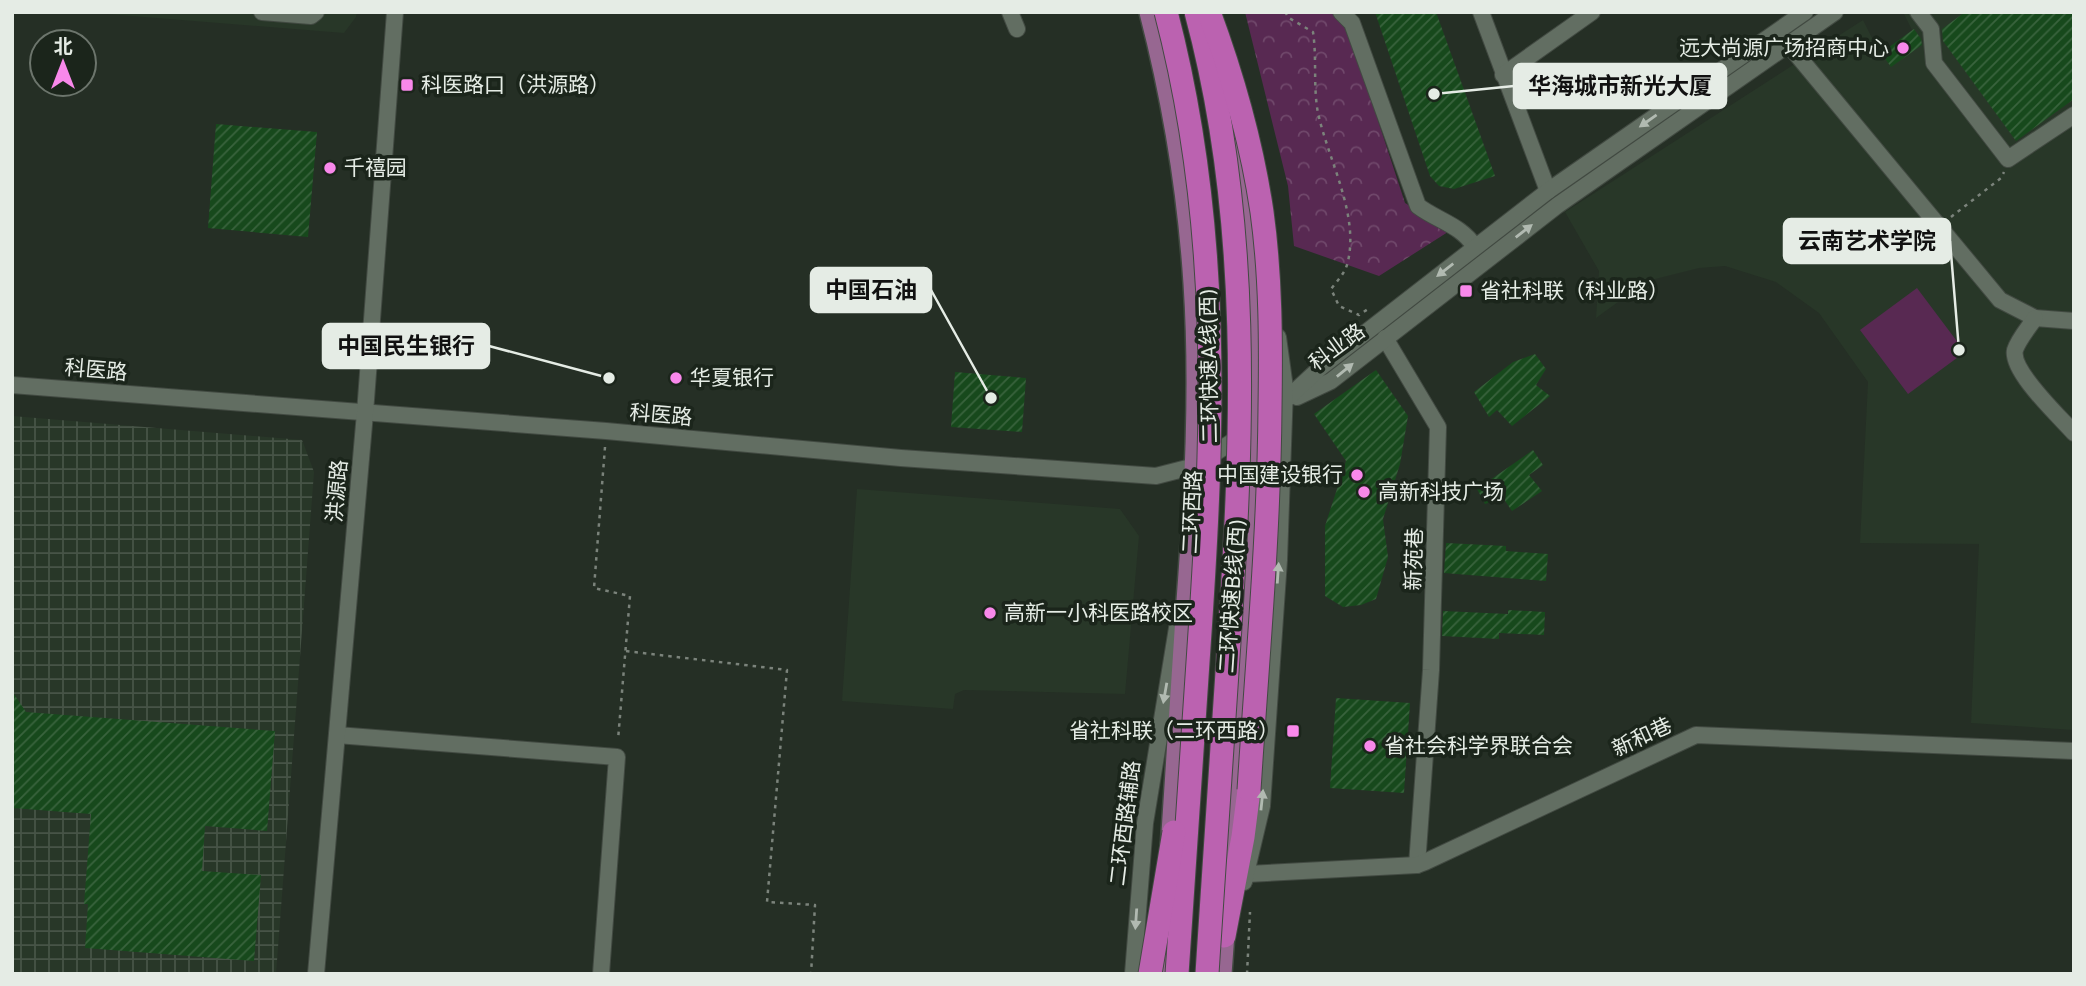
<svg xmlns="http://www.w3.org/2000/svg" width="2086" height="986" viewBox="0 0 2086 986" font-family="Overpass,'Noto Sans SC',sans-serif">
<defs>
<pattern id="industrial-grid" width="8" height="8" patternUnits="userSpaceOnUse" patternTransform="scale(1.75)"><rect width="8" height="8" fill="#283728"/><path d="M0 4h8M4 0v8" fill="none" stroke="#475447"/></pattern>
<pattern id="park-crowns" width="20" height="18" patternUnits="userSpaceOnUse" patternTransform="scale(1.75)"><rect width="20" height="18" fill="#582952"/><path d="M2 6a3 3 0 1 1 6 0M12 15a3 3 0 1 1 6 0" fill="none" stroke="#70486b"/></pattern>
<pattern id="building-hatch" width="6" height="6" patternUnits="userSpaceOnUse" patternTransform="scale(1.75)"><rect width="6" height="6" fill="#17491c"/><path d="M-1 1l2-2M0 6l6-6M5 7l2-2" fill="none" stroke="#39633d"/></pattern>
</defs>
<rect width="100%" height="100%" fill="#252f25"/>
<g fill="#283728">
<polygon points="82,12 357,12 356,17 344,33"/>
<polygon points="1903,12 2074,12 2074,730 1971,723 1979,544 1860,543 1868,382 1819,313 1776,282 1725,266 1699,268 1647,281 1596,318 1599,271 1565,212 1863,20 1880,54 1912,30"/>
<polygon points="857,489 1120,509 1139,536 1125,694 964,690 955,694 953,709 842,701"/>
</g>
<polygon fill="url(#industrial-grid)" points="12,416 302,440 314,472 276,974 12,974"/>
<polygon fill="url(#park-crowns)" points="1245,12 1331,12 1344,17 1405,203 1451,230 1379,276 1294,246 1288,186"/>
<polygon fill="#582952" points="1917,288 1965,352 1908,394 1860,330"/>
<g fill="url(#building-hatch)">
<polygon points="1375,12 1436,12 1495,176 1454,189 1439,186 1430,176"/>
<polygon points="1965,12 2074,12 2074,99 2016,141 1943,41 1942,29"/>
<polygon points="1914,29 1921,39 1922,45 1891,67 1881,53"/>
<polygon points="216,124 317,132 308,237 208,228"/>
<polygon points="1535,354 1546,369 1536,385 1550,396 1512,426 1497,410 1489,417 1474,392 1513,362"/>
<polygon points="1376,370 1408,416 1400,464 1383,519 1388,557 1376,599 1361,605 1343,607 1325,596 1325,526 1346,461 1314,414"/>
<polygon points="955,372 1026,378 1022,432 951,427"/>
<polygon points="1533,450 1543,465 1529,475 1542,491 1512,511 1503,498 1485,504 1477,489"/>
<polygon points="1446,543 1506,546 1506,551 1548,554 1546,581 1444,573"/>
<polygon points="1508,610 1545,612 1544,635 1499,633 1499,639 1442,636 1443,611 1508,614"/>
<polygon points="12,691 26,712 275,731 267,831 205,826 202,871 261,875 254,961 85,948 88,904 84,904 91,814 12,808"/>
<polygon points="1336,698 1410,703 1404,793 1330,788"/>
</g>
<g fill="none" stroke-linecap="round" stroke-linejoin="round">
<defs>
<g id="minor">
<polyline points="262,12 311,16 316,12"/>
<polyline points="1010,12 1017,29"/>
<path d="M1341,12L1352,23L1418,206C1438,221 1461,225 1475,247"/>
<polyline points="1481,12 1548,191"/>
<polyline points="1918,12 1931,29 1934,63 2008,159 2074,115"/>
<polyline points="1788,44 2000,300 2035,318 2074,321"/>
<polyline points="1503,75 1592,12"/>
<path d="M2035,318C2029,327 2018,340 2015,350C2010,371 2060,417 2074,433"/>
<polyline points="1385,338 1438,427 1431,670 1417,865"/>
<polyline points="12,385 606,431 901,458 1156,476 1195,466 1244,434"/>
<polyline points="1297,397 1331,381 1558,205 1835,12"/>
<polyline points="1265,419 1320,368 1548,191 1805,12"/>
<polyline points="337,735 617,757 601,974"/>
<polyline points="1247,874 1417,865 1425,862 1696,735 2074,751"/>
<polyline points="1244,882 1262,806 1279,560 1285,388 1278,337"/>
<polyline points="316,974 365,413 395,12"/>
<polyline points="1133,974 1145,823 1178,622"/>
</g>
<g id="major">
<path d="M1150,12C1173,101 1188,192 1194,283C1201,389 1195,495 1187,601C1182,683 1176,766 1171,849"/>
<path d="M1228,870C1245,626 1275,378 1237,134"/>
<polyline points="1162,974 1165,940"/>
<polyline points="1221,974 1225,920"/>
</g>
<polyline id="highway" points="1224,936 1243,837 1249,790"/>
</defs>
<use href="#minor" stroke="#424a42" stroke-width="18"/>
<use href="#major" stroke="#424a42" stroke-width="24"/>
<use href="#highway" stroke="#424a42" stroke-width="25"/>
<g stroke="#7b837b" stroke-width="2.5" stroke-dasharray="3.5 5" stroke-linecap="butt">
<path d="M1285,12L1289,18L1313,32C1317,59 1313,87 1318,113C1328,159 1359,214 1348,261C1346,272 1338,280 1331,289L1339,306L1359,315L1368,309"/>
<polyline points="1951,217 2001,178 2004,172"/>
<polyline points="605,447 594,588 630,596 618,740"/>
<polyline points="626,651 787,670 767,902 815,905 811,974"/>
<polyline points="1247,974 1250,912"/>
</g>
<use href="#minor" stroke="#626e62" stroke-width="16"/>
<use href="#major" stroke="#976791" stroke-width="21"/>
<use href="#highway" stroke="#bb62b0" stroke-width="23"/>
<defs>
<g id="highway-bridge">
<path d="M1166,12C1222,226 1214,429 1199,647C1192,756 1184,865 1177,974"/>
<path d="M1196,12C1252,219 1243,431 1229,642C1222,752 1214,863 1207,974"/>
<path d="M1209,12C1233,77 1252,144 1262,212C1271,277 1271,343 1270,408C1269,536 1257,663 1249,790"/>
<polyline points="1150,974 1174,832"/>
</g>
</defs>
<use href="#highway-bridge" stroke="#424a42" stroke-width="25" stroke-linecap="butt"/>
<use href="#highway-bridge" stroke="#bb62b0" stroke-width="23"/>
</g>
<defs><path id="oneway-solid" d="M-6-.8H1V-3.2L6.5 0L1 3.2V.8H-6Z" transform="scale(1.75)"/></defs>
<g fill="#b1bab1">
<use href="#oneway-solid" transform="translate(1648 121) rotate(145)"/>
<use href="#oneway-solid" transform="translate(1524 231) rotate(-38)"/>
<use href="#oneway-solid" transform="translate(1445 270) rotate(142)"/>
<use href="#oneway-solid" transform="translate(1345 370) rotate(-39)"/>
<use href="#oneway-solid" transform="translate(1278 573) rotate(-86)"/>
<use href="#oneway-solid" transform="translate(1165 693) rotate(100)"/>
<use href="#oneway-solid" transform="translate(1262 800) rotate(-84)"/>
<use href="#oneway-solid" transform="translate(1136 919) rotate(94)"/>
</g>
<g fill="#f888ea" stroke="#1b251b" stroke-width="2.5">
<circle cx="1903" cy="48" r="7"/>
<rect x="400" y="78" width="14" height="14" rx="3.5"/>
<circle cx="330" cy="168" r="7"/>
<rect x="1459" y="284" width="14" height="14" rx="3.5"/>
<circle cx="676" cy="378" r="7"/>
<circle cx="1357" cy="475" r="7"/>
<circle cx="1364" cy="492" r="7"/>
<circle cx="990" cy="613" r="7"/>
<rect x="1286" y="724" width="14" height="14" rx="3.5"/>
<circle cx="1370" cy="746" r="7"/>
</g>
<g text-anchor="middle" stroke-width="7" stroke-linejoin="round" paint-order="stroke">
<g font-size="21" fill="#e5ece5" stroke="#1b251b" text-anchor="start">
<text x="1889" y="55" text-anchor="end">远大·尚源广场招商中心</text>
<text x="421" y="92">科医路口（洪源路）</text>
<text x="344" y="175">千禧园</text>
<text x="1480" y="298">省社科联（科业路）</text>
<text x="690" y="385">华夏银行</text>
<text x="1343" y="482" text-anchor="end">中国建设银行</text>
<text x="1378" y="499">高新科技广场</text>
<text x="1004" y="620">高新一小科医路校区</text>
<text x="1279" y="738" text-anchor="end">省社科联（二环西路）</text>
<text x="1384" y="753">省社会科学界联合会</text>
</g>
<g font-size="21" fill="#e5ece5" stroke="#1b251b">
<text transform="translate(1337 347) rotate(-36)" y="7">科业路</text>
<text transform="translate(1209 366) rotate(-91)" y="7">二环快速A线(西)</text>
<text transform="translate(96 370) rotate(5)" y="7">科医路</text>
<text transform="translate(661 415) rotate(5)" y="7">科医路</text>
<text transform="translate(337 491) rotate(-85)" y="7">洪源路</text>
<text transform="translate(1192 512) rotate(-87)" y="7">二环西路</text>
<text transform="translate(1414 559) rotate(-88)" y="7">新苑巷</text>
<text transform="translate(1232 596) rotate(-86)" y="7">二环快速B线(西)</text>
<text transform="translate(1642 737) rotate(-25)" y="7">新和巷</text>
<text transform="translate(1125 823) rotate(-83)" y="7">二环西路辅路</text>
</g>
</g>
<path fill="none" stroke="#e5ece5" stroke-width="2.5" d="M1434 94L1514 86M1959 350L1950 241M991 398L931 290M609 378L489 346"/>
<g fill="#e5ece5" stroke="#1b251b" stroke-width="2.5">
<circle cx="1434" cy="94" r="7"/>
<circle cx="1959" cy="350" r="7"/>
<circle cx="991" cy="398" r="7"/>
<circle cx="609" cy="378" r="7"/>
</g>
<g fill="#e5ece5" stroke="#e5ece5" stroke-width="2.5">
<rect x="1514" y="64" width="212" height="44" rx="7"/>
<rect x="1784" y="219" width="166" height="44" rx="7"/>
<rect x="811" y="268" width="120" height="44" rx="7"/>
<rect x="323" y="324" width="166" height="44" rx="7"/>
</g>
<g font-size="23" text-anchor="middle" font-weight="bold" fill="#111">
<text x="1620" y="94">华海城市新光大厦</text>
<text x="1867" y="249">云南艺术学院</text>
<text x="871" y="298">中国石油</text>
<text x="406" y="354">中国民生银行</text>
</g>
<rect width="2086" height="986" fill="none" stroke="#e5ece5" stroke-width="28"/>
<g transform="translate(63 63)"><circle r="33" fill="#1b251b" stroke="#6c756c" stroke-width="2"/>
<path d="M0-5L12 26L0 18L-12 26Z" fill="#f888ea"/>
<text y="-10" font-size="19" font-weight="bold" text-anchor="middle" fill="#e5ece5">北</text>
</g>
</svg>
